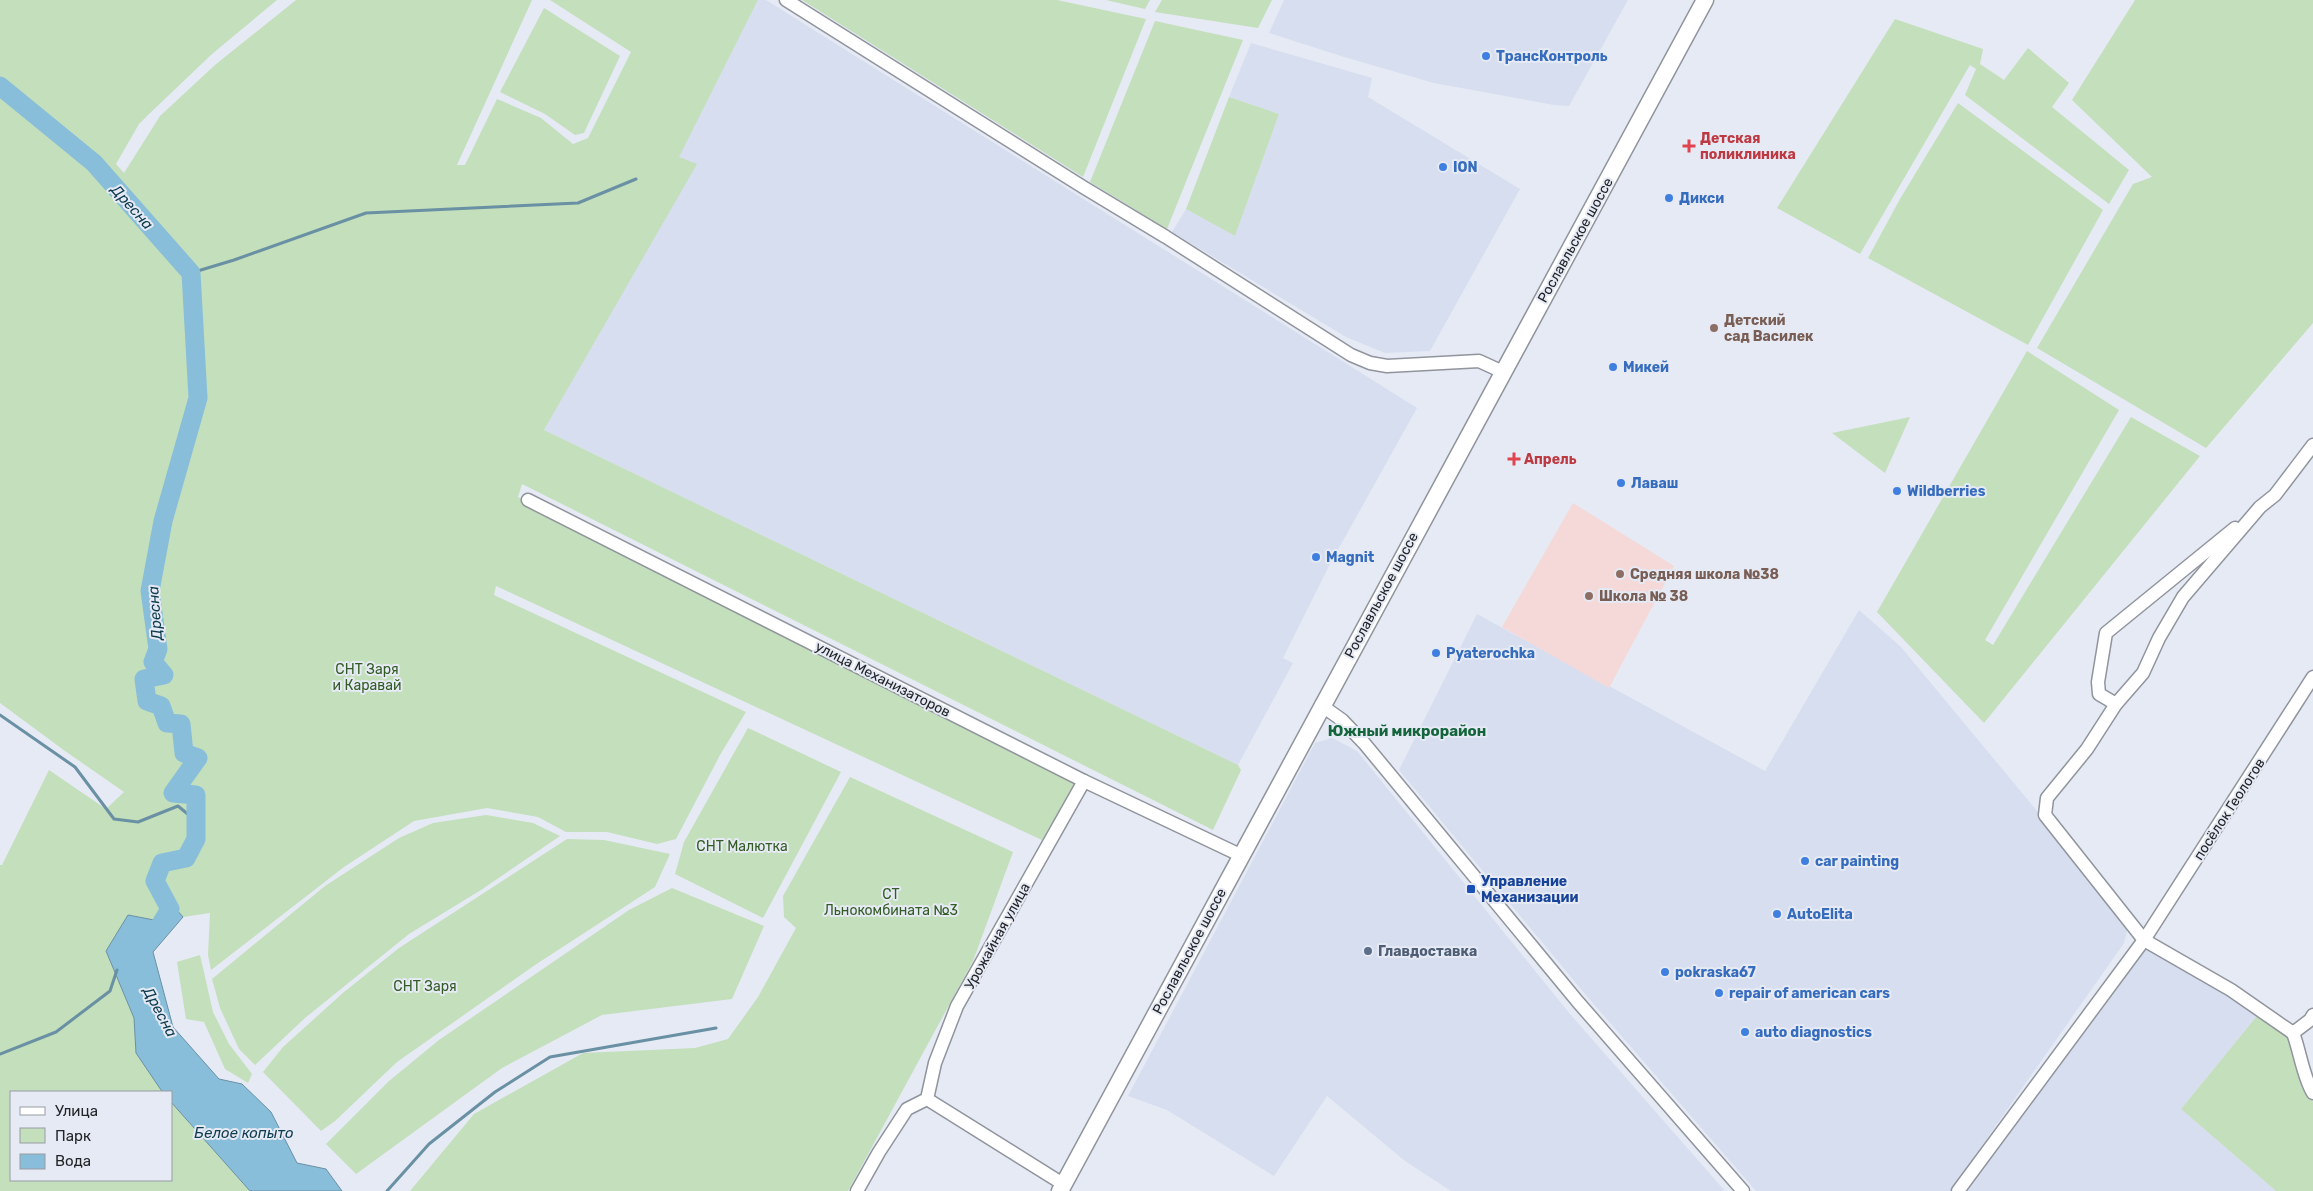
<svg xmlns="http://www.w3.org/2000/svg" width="2313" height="1191" viewBox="0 0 2313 1191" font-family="Rubik,sans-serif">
<rect width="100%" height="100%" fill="#e6eaf4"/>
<g fill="#d7deef">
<polygon points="758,0 766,0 1417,408 1330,564 1283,658 1293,663 1238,765 544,430 696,164 678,158"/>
<polygon points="1284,0 1628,0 1569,106 1554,105 1434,83 1344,57 1269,33"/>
<polygon points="1251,43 1372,78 1368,97 1520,189 1430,351 1385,353 1346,337 1172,232 1186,209 1235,236 1279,114 1229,97"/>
<polygon points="1859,610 1901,647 2042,817 2128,928 2124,943 1950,1191 1756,1191 1585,994 1399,770 1477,614 1765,771"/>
<polygon points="1332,738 1357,751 1570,1014 1725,1191 1451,1191 1405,1161 1327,1096 1274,1176 1167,1110 1128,1096 1315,743"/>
<polygon points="2148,939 2261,1011 2181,1109 2276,1191 1959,1191"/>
</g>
<polygon fill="#f4d9d8" points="1573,503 1674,566 1609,688 1502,627"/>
<g fill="#c4dfbc">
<polygon points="0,0 277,0 212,54 148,115 139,124 116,164 124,173 160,116 215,65 296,0 532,0 457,165 465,165 497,99 541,118 573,144 588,138 631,52 550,0 758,0 679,157 697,164 544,430 1238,765 1241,770 1213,830 522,484 518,497 1080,776 1042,840 496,586 494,595 746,712 720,755 676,839 657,844 607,832 566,832 538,817 487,808 414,821 344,867 211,970 208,955 210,913 183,917 168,901 154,920 106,951 134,1018 136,1053 163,1092 11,1092 11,1180 171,1180 171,1102 250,1191 0,1191 0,865 2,865 49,770 106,809 124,792 65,751 0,703"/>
<polygon points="802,0 1057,0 1146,19 1083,177"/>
<polygon points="1106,0 1150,0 1145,9"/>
<polygon points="1162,0 1272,0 1258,28 1155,12"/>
<polygon points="2135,0 2313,0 2313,323 2206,448 2037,348 2133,184 2152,177 2072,100"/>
<polygon points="544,8 620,56 584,133 575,135 545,114 500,92"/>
<polygon points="1895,19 1983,49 1980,64 2004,80 2028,48 2069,83 2052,107 2129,170 2109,204 1965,95 1976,69 1970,65 1860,254 1777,208"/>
<polygon points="1155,21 1243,40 1167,229 1090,182"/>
<polygon points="1229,97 1279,114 1235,236 1186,209"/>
<polygon points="1958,103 2103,210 2028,345 1868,258 1900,199"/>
<polygon points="2027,351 2119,410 1985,640 1993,645 2131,417 2200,456 1984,723 1877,612"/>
<polygon points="1910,417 1885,473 1832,433"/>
<polygon points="748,728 841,772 763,918 675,874 684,842"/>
<polygon points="850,777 1013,852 973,961 848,1191 410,1191 474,1114 583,1053 695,1048 728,1039 758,997 796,928 784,917 783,896"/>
<polygon points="486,815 533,823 560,836 481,890 409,934 305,1018 255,1065 239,1049 220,1008 212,979 325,886 399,838 433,823"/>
<polygon points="567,839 604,840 670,854 655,887 535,965 397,1062 335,1121 321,1131 263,1072 283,1047 344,992 399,948"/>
<polygon points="672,888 764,926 732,999 602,1015 502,1068 356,1174 326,1144 389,1081 439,1040 629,910"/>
<polygon points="200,955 213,1012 229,1044 252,1074 248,1083 225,1069 204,1022 186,1019 177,962"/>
<polygon points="2261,1011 2295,1042 2302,1087 2313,1102 2313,1191 2276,1191 2181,1109"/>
</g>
<polygon fill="#89beda" stroke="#6a90a4" points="168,900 183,917 153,952 173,1027 219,1079 242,1084 271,1112 297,1163 326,1169 342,1191 250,1191 171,1102 171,1092 163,1092 161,1090 136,1053 134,1018 106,951 128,915 154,920"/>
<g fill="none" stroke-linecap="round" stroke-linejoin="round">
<g stroke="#6a90a4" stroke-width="3">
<polyline points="191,273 234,260 366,213 578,203 636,179"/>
<polyline points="0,715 75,767 114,819 138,822 178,806 196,821"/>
<polyline points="0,1054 56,1032 110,991 117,970"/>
<polyline points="387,1191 429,1144 495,1092 550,1057 716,1028"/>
</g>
<polyline stroke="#89beda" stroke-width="19" points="0,86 94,163 191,273 198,398 163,521 150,591 158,649 153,662 164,675 144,679 147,701 161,706 167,723 181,724 184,753 198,758 173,793 196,795 196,839 186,858 162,863 155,881 170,909 161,924"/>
<defs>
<g id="minor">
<polyline points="786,0 1083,187 1166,237 1351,355 1370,363 1387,366 1479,361 1503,372"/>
<polyline points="2313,445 2275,495 2260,507 2183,597 2159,638 2143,673 2116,704 2087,749 2047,798 2045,815 2144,940 2231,990 2293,1033 2310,1020 2313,1015"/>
<polyline points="528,500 1084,781 1240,855"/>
<polyline points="2116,704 2099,694 2098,682 2106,633 2235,528"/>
<polyline points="1321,705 1342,720 1364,743 1578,1002 1743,1191"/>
<path d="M2293,1033C2300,1051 2303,1077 2313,1093"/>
<polyline points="927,1099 1063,1184"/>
<polyline points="857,1191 879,1152 907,1109 927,1099 935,1063 957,1006 1084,781"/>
<polyline points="1958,1191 2144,940 2313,677"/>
</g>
<polyline id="major" points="1060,1191 1705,0"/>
</defs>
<use href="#minor" stroke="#90949d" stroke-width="15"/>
<use href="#major" stroke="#90949d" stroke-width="19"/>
<use href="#minor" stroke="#fff" stroke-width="12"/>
<use href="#major" stroke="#fff" stroke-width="16"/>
</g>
<g fill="#3f7fe0" stroke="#e6eaf4" stroke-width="2">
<circle cx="1486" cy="56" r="5"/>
<circle cx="1443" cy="167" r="5"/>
<circle cx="1669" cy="198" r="5"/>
<circle cx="1613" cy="367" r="5"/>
<circle cx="1621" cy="483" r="5"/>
<circle cx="1897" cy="491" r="5"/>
<circle cx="1316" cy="557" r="5"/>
<circle cx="1436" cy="653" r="5"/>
<circle cx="1805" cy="861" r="5"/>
<circle cx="1777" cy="914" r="5"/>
<circle cx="1665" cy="972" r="5"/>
<circle cx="1719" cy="993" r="5"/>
<circle cx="1745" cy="1032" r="5"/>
</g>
<g fill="#e0444e" stroke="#e6eaf4" stroke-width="2">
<path d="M1686.5 138.5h5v5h5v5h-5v5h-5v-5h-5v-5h5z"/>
<path d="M1511.5 451.5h5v5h5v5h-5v5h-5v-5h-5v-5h5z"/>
</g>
<g fill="#8d6e63" stroke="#e6eaf4" stroke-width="2">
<circle cx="1714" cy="328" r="5"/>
<circle cx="1620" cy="574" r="5"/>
<circle cx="1589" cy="596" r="5"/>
</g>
<rect fill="#1a4fb4" stroke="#e6eaf4" stroke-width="2" x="1466" y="884" width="10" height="10" rx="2.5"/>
<circle fill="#5c6f8a" stroke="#e6eaf4" stroke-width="2" cx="1368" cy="951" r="5"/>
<g text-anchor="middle" stroke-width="4" stroke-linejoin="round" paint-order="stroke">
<g font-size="14" font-weight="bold" fill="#366cbe" stroke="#e6eaf4" text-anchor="start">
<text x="1496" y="61">ТрансКонтроль</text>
<text x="1453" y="172">ION</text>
<text x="1679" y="203">Дикси</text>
<text x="1623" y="372">Микей</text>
<text x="1631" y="488">Лаваш</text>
<text x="1907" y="496">Wildberries</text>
<text x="1326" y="562">Magnit</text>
<text x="1446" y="658">Pyaterochka</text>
<text x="1815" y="866">car painting</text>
<text x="1787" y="919">AutoElita</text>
<text x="1675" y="977">pokraska67</text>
<text x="1729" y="998">repair of american cars</text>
<text x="1755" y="1037">auto diagnostics</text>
</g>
<g font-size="14" font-weight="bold" fill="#be3a42" stroke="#e6eaf4" text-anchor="start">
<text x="1700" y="143">Детская<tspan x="1700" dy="16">поликлиника</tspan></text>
<text x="1524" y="464">Апрель</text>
</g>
<g font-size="14" fill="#222427" stroke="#e6eaf4">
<text transform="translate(1575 240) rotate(-61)" y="5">Рославльское шоссе</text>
<text transform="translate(1381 595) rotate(-62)" y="5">Рославльское шоссе</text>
<text transform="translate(883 679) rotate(27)" y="5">улица Механизаторов</text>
<text transform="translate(2229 809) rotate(-57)" y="5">посёлок Геологов</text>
<text transform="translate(997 936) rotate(-61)" y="5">Урожайная улица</text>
<text transform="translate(1189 951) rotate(-62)" y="5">Рославльское шоссе</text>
</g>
<g font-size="14" font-weight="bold" fill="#785e54" stroke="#e6eaf4" text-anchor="start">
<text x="1724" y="325">Детский<tspan x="1724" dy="16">сад Василек</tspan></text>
<text x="1630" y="579">Средняя школа №38</text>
<text x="1599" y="601">Школа № 38</text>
</g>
<g font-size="14" fill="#325c23" stroke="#e6eaf4">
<text x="367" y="674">СНТ Заря<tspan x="367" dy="16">и Каравай</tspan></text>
<text x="742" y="851">СНТ Малютка</text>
<text x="891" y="899">СТ<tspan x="891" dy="16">Льнокомбината №3</tspan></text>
<text x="425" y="991">СНТ Заря</text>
</g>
<g font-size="14" font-weight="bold" fill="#164399" stroke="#e6eaf4" text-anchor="start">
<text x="1481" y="886">Управление<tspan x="1481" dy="16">Механизации</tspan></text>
</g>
<g font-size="14" font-weight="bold" fill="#4e5e75" stroke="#e6eaf4" text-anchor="start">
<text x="1378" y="956">Главдоставка</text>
</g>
<g font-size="15" font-style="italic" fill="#0d3b4e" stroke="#e6eaf4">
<text transform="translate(132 207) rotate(48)" y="5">Дресна</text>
<text transform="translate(155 613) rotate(-94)" y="5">Дресна</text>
<text transform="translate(160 1012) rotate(62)" y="5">Дресна</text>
<text x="244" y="1138">Белое копыто</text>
</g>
<g font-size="15" font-weight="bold" fill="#14643c" stroke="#e6eaf4">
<text x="1407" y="736">Южный микрорайон</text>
</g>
</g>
<rect x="10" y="1091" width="162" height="90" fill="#e6eaf4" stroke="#989ba2"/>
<rect x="20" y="1107" width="25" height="8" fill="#ffffff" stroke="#989ba2"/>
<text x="55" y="1116" font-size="15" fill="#222427">Улица</text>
<rect x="20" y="1128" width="25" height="15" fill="#c4dfbc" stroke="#989ba2"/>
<text x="55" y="1141" font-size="15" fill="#222427">Парк</text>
<rect x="20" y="1154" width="25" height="15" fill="#89beda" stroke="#989ba2"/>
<text x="55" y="1166" font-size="15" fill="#222427">Вода</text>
</svg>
